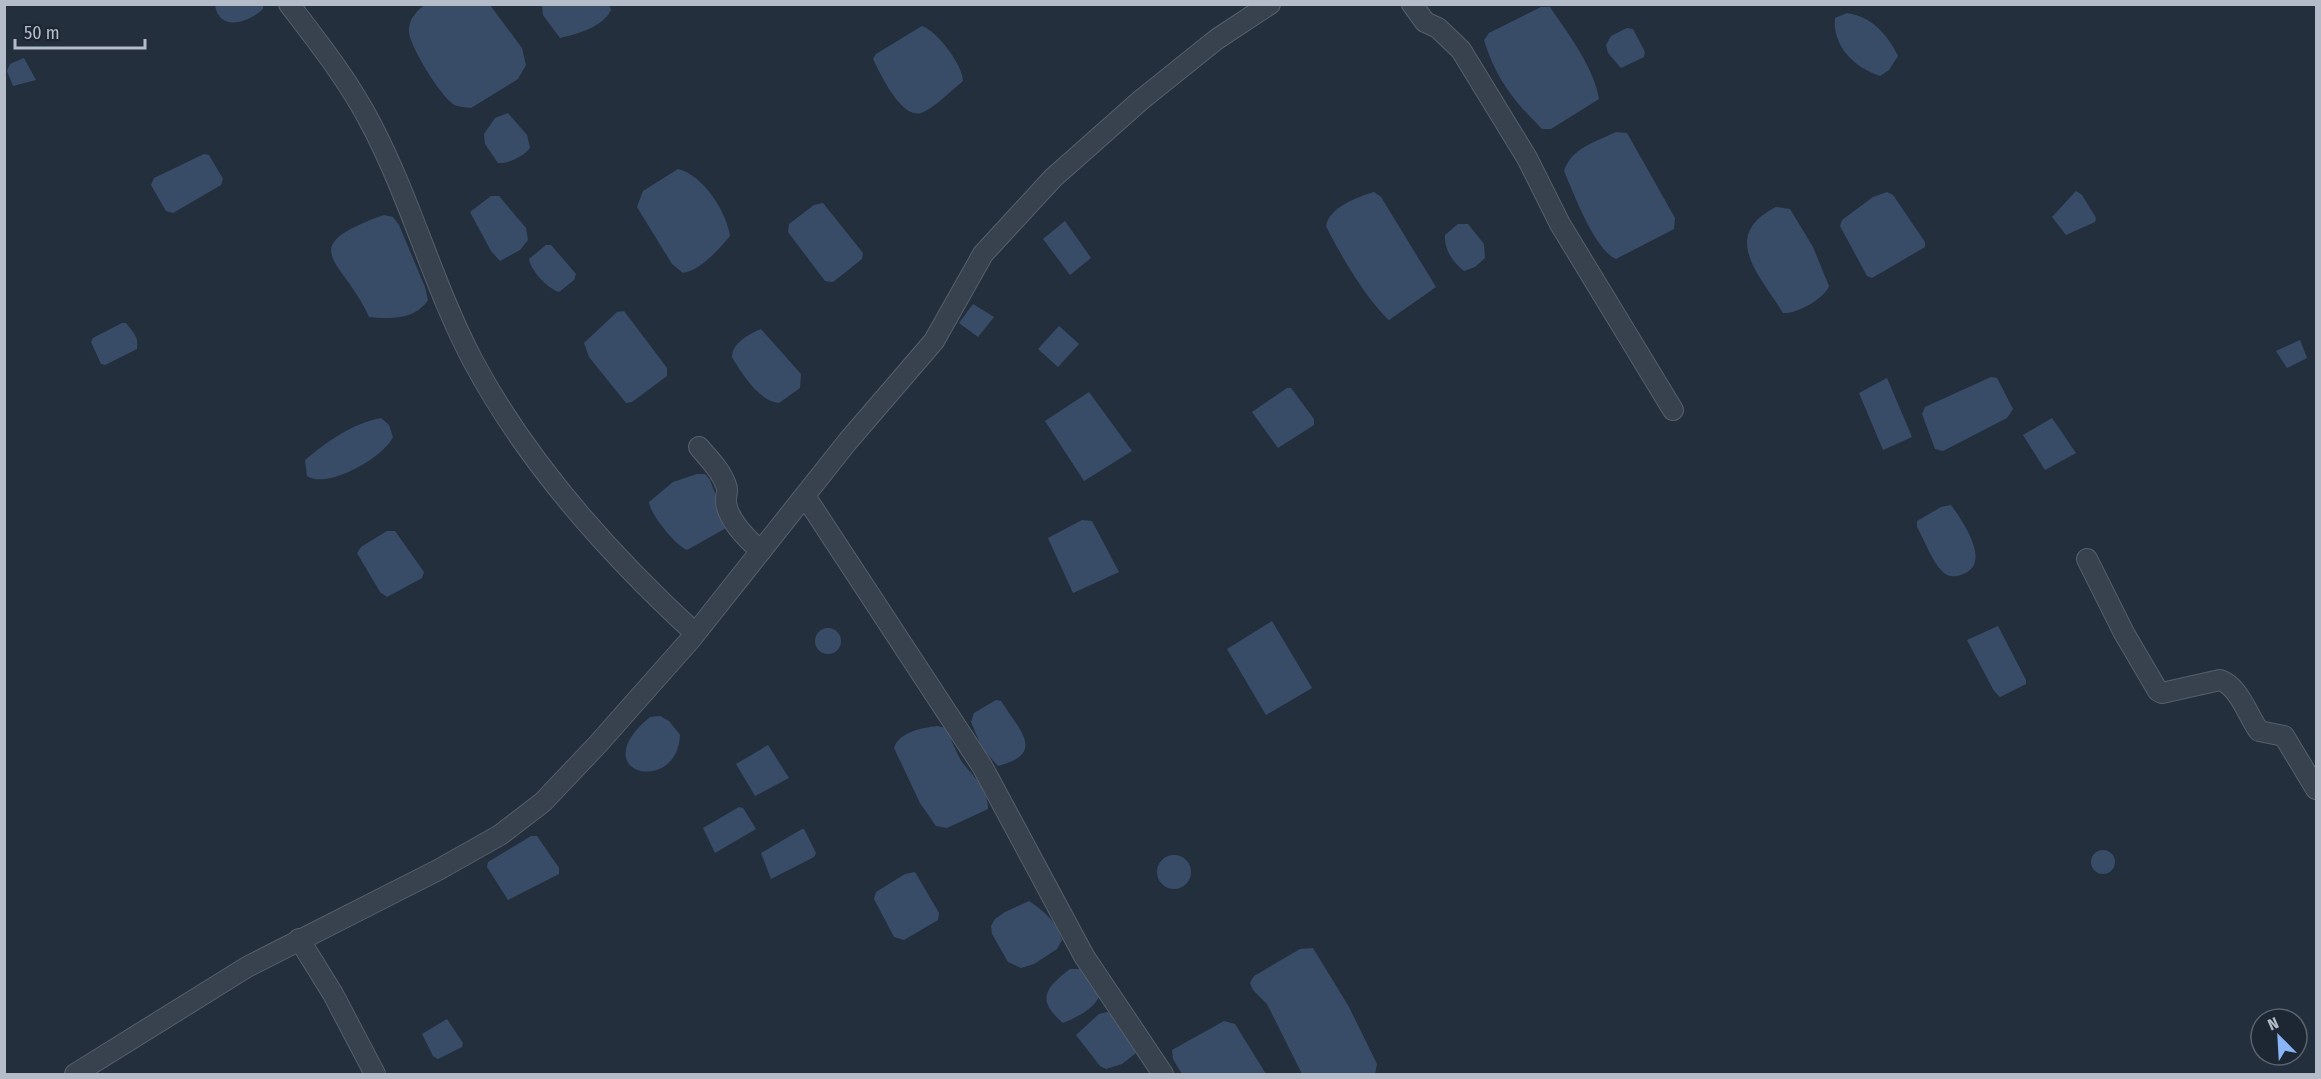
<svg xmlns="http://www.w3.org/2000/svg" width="2321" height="1079" viewBox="0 0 2321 1079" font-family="'Fira Sans Condensed',sans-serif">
<rect width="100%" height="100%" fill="#242f3e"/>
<g fill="#394c67">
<path d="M215,5V4L263,5V9C248,23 219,32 215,5Z"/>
<path d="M425,5H490L522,48L526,65L518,79L471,108C465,107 457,107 453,104C440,95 410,47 409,32C408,20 417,10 425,5Z"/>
<path d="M542,5H609L611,10C603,27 577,34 560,38L543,15Z"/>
<path d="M1541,7H1550C1568,34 1594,67 1599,99L1551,129H1542C1514,101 1496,79 1484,40L1489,33Z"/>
<path d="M1847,13C1872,17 1887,34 1898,56L1889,70L1880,76C1855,68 1832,46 1835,18Z"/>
<path d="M922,26C937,31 963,65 963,81C953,89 932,110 921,113C901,119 880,73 873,59L876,54Z"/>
<polygon points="1627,28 1633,29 1645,52 1644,57 1621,68 1608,53 1606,45 1611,36"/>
<polygon points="24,58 36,80 13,86 7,71 10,64"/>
<path d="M508,113L527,135L530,148C524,156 508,164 498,163L485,144L484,134L495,118Z"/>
<path d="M1616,132L1627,133L1675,218L1674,229L1616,259C1594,249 1574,194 1564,171C1571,148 1596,142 1616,132Z"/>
<polygon points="204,154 209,155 223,179 221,185 173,213 166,211 151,185 154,178"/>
<path d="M678,169C703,175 726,211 730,236C719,249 701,270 683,273L672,264L637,207L643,191Z"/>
<polygon points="2076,191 2082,195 2096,218 2095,222 2066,235 2052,217"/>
<path d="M1374,192L1381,197L1436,287L1389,320C1368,302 1338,251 1326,226C1329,207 1358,197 1374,192Z"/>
<polygon points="1887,192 1893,195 1925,242 1925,247 1872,278 1867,276 1840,226 1842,220 1873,197"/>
<polygon points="491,196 499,196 526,228 528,240 520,250 500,261 491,251 470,212"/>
<polygon points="823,203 863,253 862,259 833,282 825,281 788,232 789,224 814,205"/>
<path d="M1776,207L1790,209L1813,247L1829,286C1824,299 1797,314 1783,313C1760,275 1719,236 1776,207Z"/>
<path d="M384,215L393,217L399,225L425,287L428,300C415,320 389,319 369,317C344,259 291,248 384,215Z"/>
<polygon points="1065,221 1091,258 1070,275 1043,239"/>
<path d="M1458,224H1468L1484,244L1485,258L1475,267L1464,271C1453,262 1444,250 1445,235Z"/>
<path d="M546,245H551L576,274L574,280L559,292C548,289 531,271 529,259Z"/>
<polygon points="973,304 994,317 978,337 959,323"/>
<polygon points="624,311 667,368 667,376 632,402 626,403 589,357 584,343 617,312"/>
<path d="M122,323H126C133,332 139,337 137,349L105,365L101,364L91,342L93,338Z"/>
<polygon points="1059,326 1079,344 1058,367 1038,349"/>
<path d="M761,329L801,374L800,388L779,403C760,402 741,373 732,357C732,343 749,334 761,329Z"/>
<polygon points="2300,340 2307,358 2287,368 2276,351"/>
<polygon points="1991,377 1997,378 2013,409 2007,418 1943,451 1935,449 1922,414 1925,407"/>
<polygon points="1887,378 1912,437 1883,450 1859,393"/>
<polygon points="1287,388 1291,388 1314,419 1314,425 1278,448 1252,412"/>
<polygon points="1089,392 1132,451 1084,481 1045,421"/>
<path d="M381,418L389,425L393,437C384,457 327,490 307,476L305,460C328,441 351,424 381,418Z"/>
<polygon points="2052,418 2076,453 2045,470 2023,435"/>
<path d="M697,474H705L710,480L728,527L687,550C675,545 650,514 649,502L673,482Z"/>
<path d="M1951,505C1964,523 1993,565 1961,575C1954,577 1948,577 1943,572C1932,562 1925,541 1917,527V521L1941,507Z"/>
<polygon points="1082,520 1092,521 1119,572 1073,593 1048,538"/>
<polygon points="387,531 395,531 424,572 422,578 387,597 380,592 357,553 361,547"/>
<polygon points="1272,621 1312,688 1266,715 1227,649"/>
<polygon points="1998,626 2026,680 2026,684 2000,697 1994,691 1967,640"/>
<circle cx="828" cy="641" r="13"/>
<path d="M996,700L1001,701C1019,730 1047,753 998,766L982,748L971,722L974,713Z"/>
<path d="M660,716L669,721L680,735C677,797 582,773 650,717Z"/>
<path d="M937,726L946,728C952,740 957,757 966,767C976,779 988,791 988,809L947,828L936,826L920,803L894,748C899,732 922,728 937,726Z"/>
<polygon points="768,745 789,778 755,796 736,764"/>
<polygon points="739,807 743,808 756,829 715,853 703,828"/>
<polygon points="802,829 804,829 816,853 814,857 771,879 761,853"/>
<polygon points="531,836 537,836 559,868 559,874 508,900 487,867 488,862"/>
<circle cx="2103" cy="862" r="12"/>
<circle cx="1174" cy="872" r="17"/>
<polygon points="915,872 939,913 938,920 904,940 894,937 874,899 876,892 905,874"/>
<path d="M1029,901C1045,912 1056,921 1062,940L1057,949L1034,964L1021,968L1008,962L992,934L991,926L995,919L1005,912Z"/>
<polygon points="1313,948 1349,1007 1377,1064 1375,1074 1302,1074 1267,1004 1253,990 1250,983 1254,976 1300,949"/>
<path d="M1070,969H1082L1095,984L1099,997C1092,1010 1077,1017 1063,1023C1035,999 1046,988 1070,969Z"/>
<polygon points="1107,1012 1113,1015 1136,1053 1122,1064 1106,1069 1100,1066 1076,1035 1099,1014"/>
<polygon points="447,1019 463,1043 462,1047 438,1059 433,1056 422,1034"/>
<polygon points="1224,1021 1235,1024 1266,1074 1182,1074 1173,1059 1172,1050"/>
</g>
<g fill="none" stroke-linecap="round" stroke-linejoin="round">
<defs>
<g id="street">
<path d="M289,4C318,42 349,81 371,124C411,200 433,285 473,361C528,464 610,555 695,633"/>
<polyline points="1412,4 1425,22 1438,28 1461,50 1527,158 1560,224 1673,410"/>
<path d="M699,447C708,458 721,470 726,485C729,491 725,496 726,503C729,521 748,540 761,551"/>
<polyline points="805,496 982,766 1084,956 1163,1074"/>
<path d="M2087,559L2124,633L2158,691L2162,693L2220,680C2239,686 2248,716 2259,731L2284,736L2316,789"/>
<polyline points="299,939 333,994 375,1074"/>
<polyline points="75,1074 247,967 438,870 500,835 543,802 598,744 691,639 848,441 934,341 983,254 1053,178 1141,100 1217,39 1270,4"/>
</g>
</defs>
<use href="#street" stroke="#565f6c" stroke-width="22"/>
<use href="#street" stroke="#38414e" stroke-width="20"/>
</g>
<rect width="2321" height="1079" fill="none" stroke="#b4bcc9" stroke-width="12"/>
<g transform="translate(2279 1037) rotate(336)"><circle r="28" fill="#1d2633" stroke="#59626f" stroke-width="1.5"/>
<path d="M0-4.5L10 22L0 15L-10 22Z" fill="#8ab4f8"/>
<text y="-9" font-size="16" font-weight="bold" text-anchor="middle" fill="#b4bcc9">N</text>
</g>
<path d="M15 39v9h130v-9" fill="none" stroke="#b4bcc9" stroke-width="3"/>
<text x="24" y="39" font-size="18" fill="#b4bcc9" stroke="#1d2633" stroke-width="4.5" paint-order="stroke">50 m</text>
</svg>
